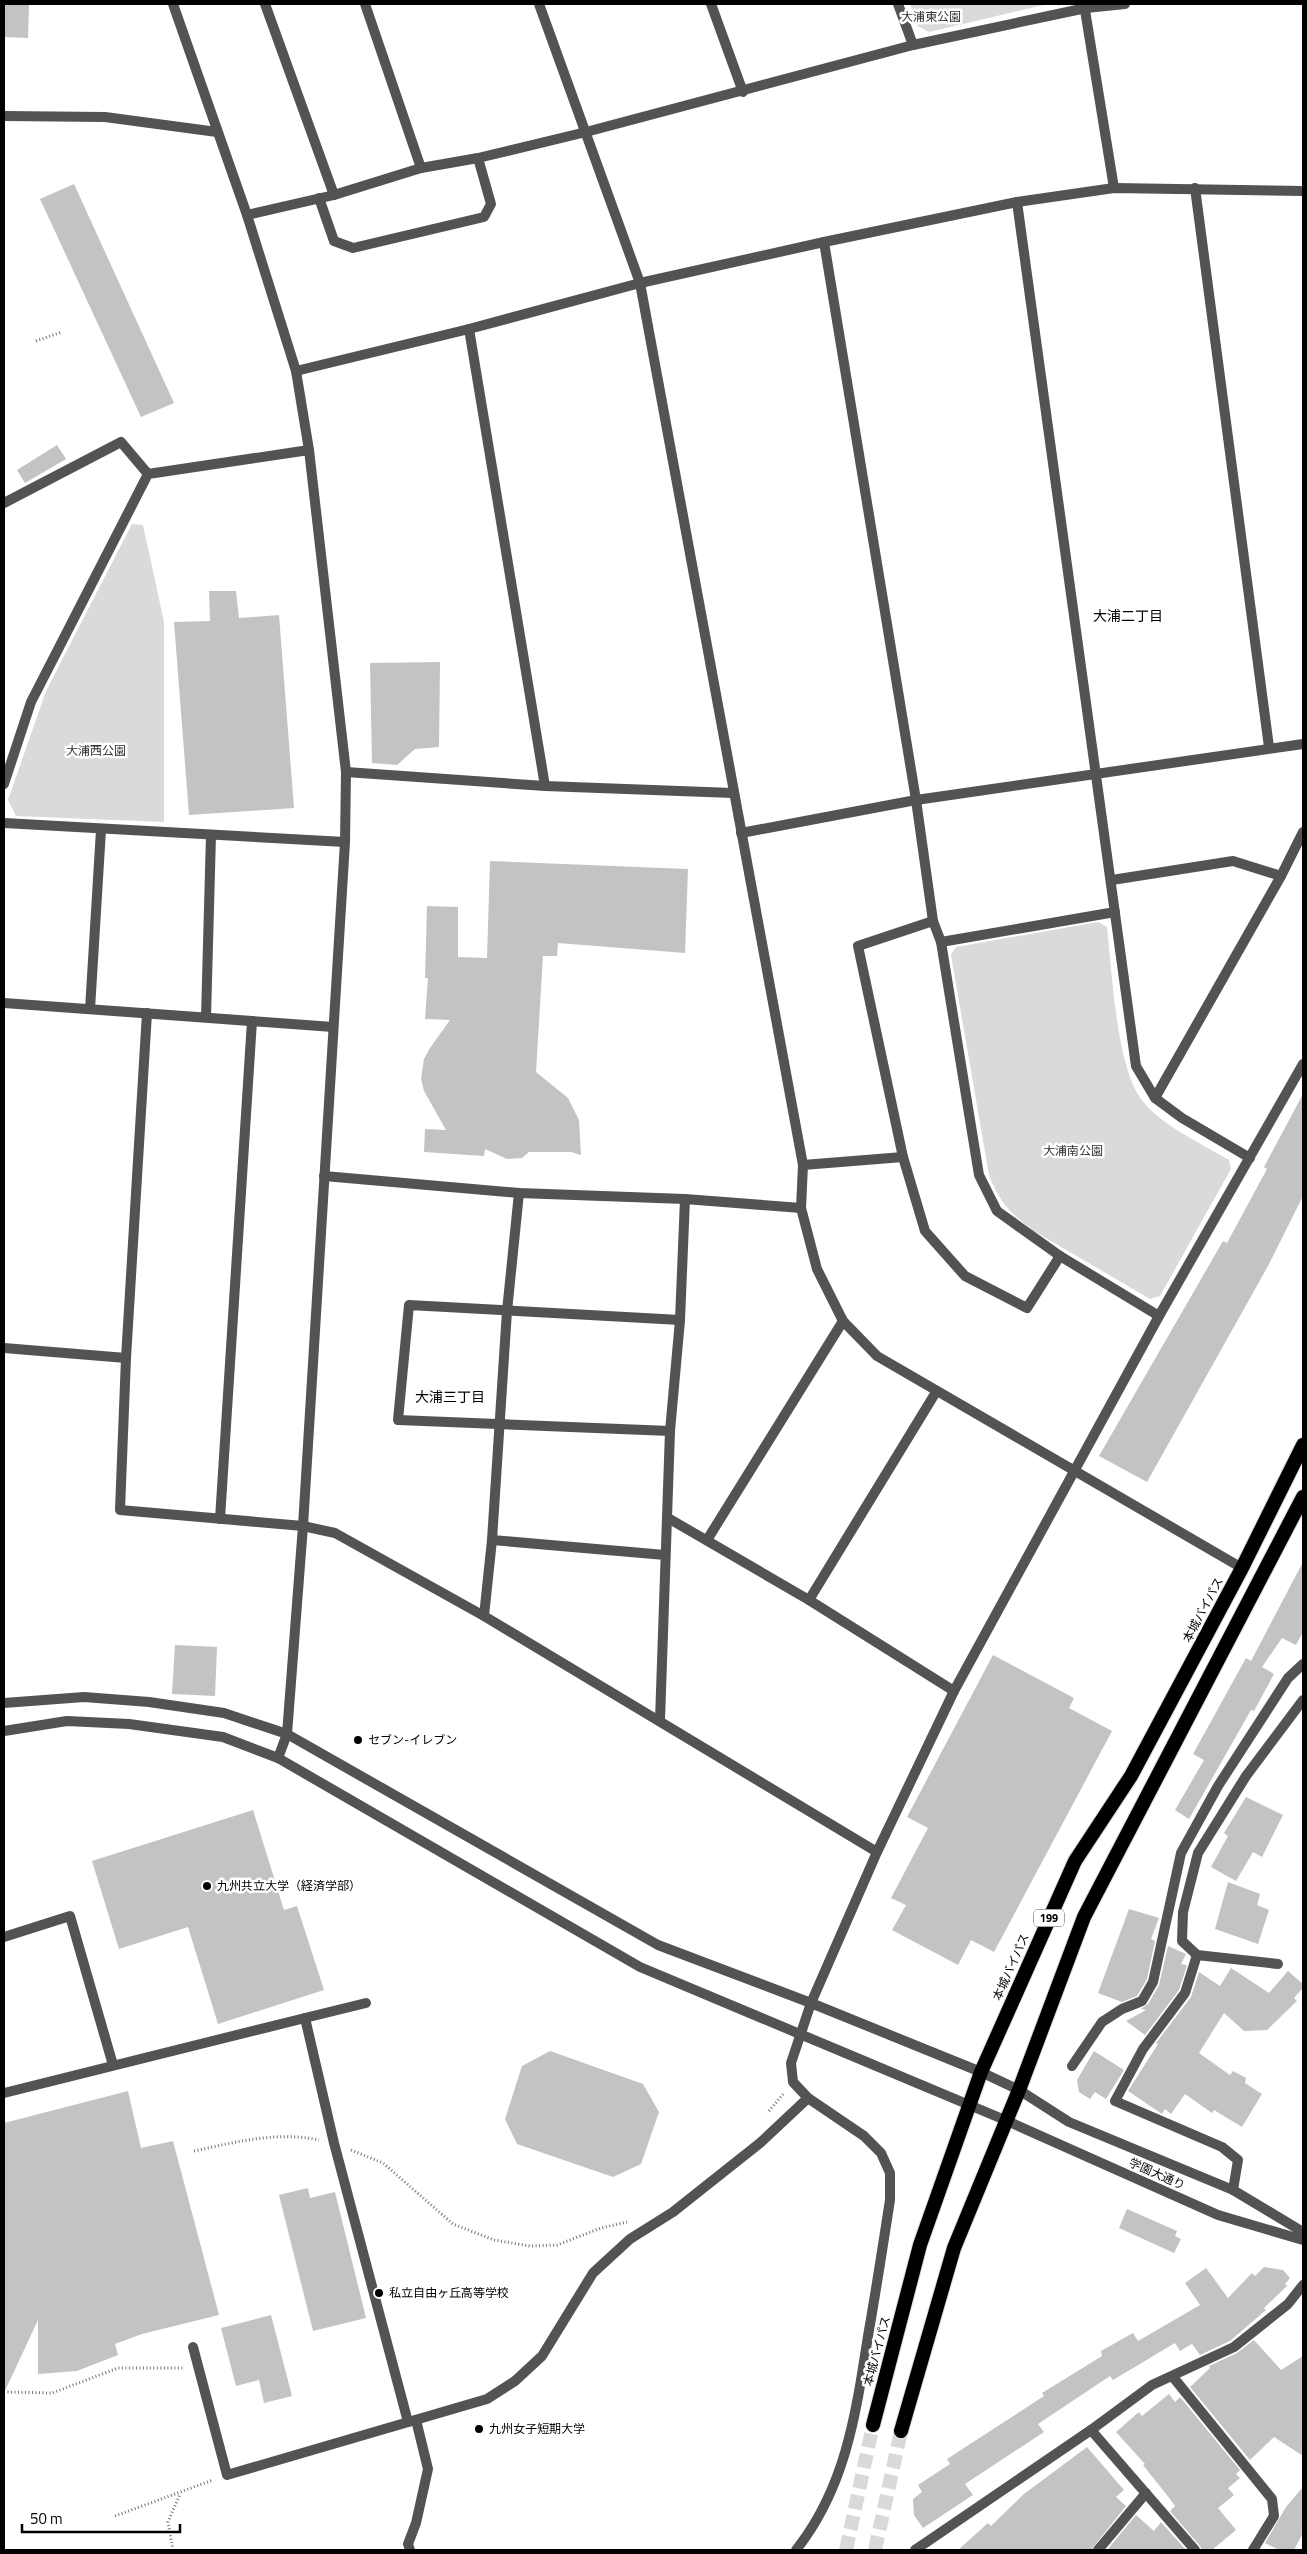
<svg xmlns="http://www.w3.org/2000/svg" width="1307" height="2554" viewBox="0 0 1307 2554" font-family="'Titillium Web','Noto Sans JP',sans-serif">
<rect width="100%" height="100%" fill="#fff"/>
<g fill="#dadada">
<polygon points="910,4 1048,4 929,32 918,26"/>
<polygon points="132,524 143,525 164,622 164,822 16,816 8,800 46,691"/>
<path d="M1098,922L1107,927C1112,971 1116,1060 1139,1096C1155,1122 1202,1144 1229,1160L1231,1169L1160,1296L1150,1299L1034,1231C1011,1214 999,1202 989,1175L951,955L956,947Z"/>
</g>
<g fill="#c3c3c3">
<polygon points="4,4 29,4 28,38 4,37"/>
<polygon points="74,184 174,403 141,417 40,199"/>
<polygon points="57,445 66,459 25,483 17,470"/>
<polygon points="209,591 236,591 239,618 279,615 294,808 189,815 174,622 210,621"/>
<polygon points="440,662 439,747 415,749 397,765 372,763 370,663"/>
<polygon points="490,861 688,869 685,953 558,943 557,956 543,956 536,1072 568,1098 579,1120 581,1155 571,1152 529,1152 522,1158 507,1159 485,1149 484,1156 424,1152 425,1129 446,1130 424,1091 421,1079 424,1059 430,1048 450,1020 425,1019 428,978 425,978 427,906 458,907 458,957 487,958"/>
<polygon points="1303,1094 1303,1196 1268,1266 1147,1482 1099,1456 1223,1241 1227,1243 1267,1169 1264,1167"/>
<polygon points="1303,1562 1303,1632 1296,1645 1282,1638 1262,1667 1274,1674 1254,1711 1251,1710 1189,1819 1175,1810 1204,1760 1193,1754 1246,1658 1251,1661"/>
<polygon points="175,1645 217,1647 215,1696 172,1694"/>
<polygon points="993,1655 1074,1698 1069,1708 1112,1731 994,1952 971,1940 958,1965 892,1930 906,1905 891,1898 928,1828 907,1817"/>
<polygon points="1246,1797 1283,1815 1262,1857 1253,1852 1236,1881 1211,1867 1228,1836 1224,1833"/>
<polygon points="253,1810 284,1910 297,1906 324,1990 218,2024 188,1927 119,1949 92,1861"/>
<polygon points="1228,1882 1260,1894 1257,1905 1269,1910 1258,1944 1215,1929"/>
<polygon points="1129,1909 1159,1918 1151,1939 1155,1941 1147,1979 1137,1996 1122,2002 1098,1993"/>
<polygon points="1168,1946 1186,1954 1181,1964 1187,1965 1179,1990 1145,2035 1126,2021 1146,2010 1141,2009 1148,2004 1159,1985"/>
<polygon points="1231,1968 1269,1993 1288,1971 1303,1984 1303,1988 1294,1998 1297,2001 1267,2030 1244,2031 1224,2013 1199,2053 1230,2075 1233,2071 1246,2078 1245,2083 1262,2094 1242,2127 1214,2110 1212,2113 1185,2094 1171,2114 1165,2109 1162,2114 1128,2091 1158,2044 1156,2043 1191,1997 1199,1972 1220,1986"/>
<polygon points="550,2051 643,2084 659,2112 641,2164 613,2177 517,2144 505,2119 522,2066"/>
<polygon points="1094,2051 1124,2070 1106,2099 1095,2092 1090,2099 1079,2092 1077,2080"/>
<polygon points="128,2091 141,2148 173,2141 219,2315 142,2334 115,2344 118,2355 77,2371 38,2374 38,2320 4,2393 4,2123"/>
<polygon points="308,2188 310,2198 335,2192 366,2318 313,2331 279,2195"/>
<polygon points="1127,2209 1177,2231 1175,2236 1181,2239 1174,2253 1119,2228"/>
<polygon points="1264,2267 1283,2270 1290,2278 1285,2284 1287,2286 1264,2308 1266,2310 1230,2341 1200,2355 1192,2344 1180,2351 1175,2343 1113,2380 1110,2376 1038,2424 1044,2432 965,2484 973,2495 923,2528 914,2515 913,2499 922,2492 918,2485 950,2464 947,2459 1044,2396 1042,2393 1102,2356 1101,2351 1133,2333 1138,2341 1200,2305 1185,2283 1206,2268 1228,2298 1252,2273 1255,2276"/>
<polygon points="271,2315 292,2396 264,2403 259,2380 236,2386 221,2328"/>
<polygon points="1254,2340 1281,2370 1303,2356 1303,2456 1274,2437 1250,2460 1190,2387 1210,2368 1209,2366 1237,2353"/>
<polygon points="1169,2394 1175,2402 1180,2397 1240,2470 1236,2474 1240,2478 1228,2488 1234,2495 1218,2508 1236,2530 1212,2550 1202,2550 1200,2546 1170,2511 1175,2506 1170,2499 1143,2465 1145,2464 1116,2432 1139,2412 1142,2416"/>
<polygon points="1087,2447 1124,2490 1116,2497 1126,2506 1091,2550 958,2550 988,2523 991,2526 1024,2494"/>
<polygon points="1303,2487 1303,2533 1294,2550 1279,2550 1265,2543 1286,2507"/>
<polygon points="1136,2515 1154,2531 1161,2522 1186,2550 1107,2550"/>
</g>
<g fill="none" stroke-linecap="round" stroke-linejoin="round">
<g stroke="#d9d9d9" stroke-width="14" stroke-dasharray="14 7" stroke-linecap="butt">
<polyline points="846,2550 873,2425"/>
<polyline points="875,2550 901,2431"/>
</g>
<defs>
<g id="trunk">
<polyline points="873,2425 920,2245 981,2072 1075,1861 1131,1776 1242,1568 1303,1445"/>
<polyline points="901,2431 954,2248 1019,2090 1084,1917 1303,1497"/>
</g>
</defs>
<use href="#trunk" stroke="#dbdbdb" stroke-width="16"/>
<g stroke="#757575" stroke-width="3" stroke-dasharray="1 2.5" stroke-linecap="butt">
<polyline points="36,341 62,332"/>
<polyline points="769,2111 784,2093"/>
<polyline points="351,2150 383,2163 453,2224 494,2240 530,2246 557,2245 601,2228 627,2222"/>
<path d="M194,2151C236,2142 277,2131 319,2140"/>
<polyline points="4,2392 52,2393 118,2368 184,2368"/>
<polyline points="115,2516 213,2480"/>
<polyline points="173,2550 168,2522 180,2494"/>
</g>
<g stroke="#535353" stroke-width="10">
<polyline points="4,116 105,117 217,132"/>
<polyline points="4,503 121,442 148,474"/>
<polyline points="4,1937 70,1916 113,2065"/>
<polyline points="4,2093 305,2018 334,2143 408,2422"/>
<polyline points="193,2347 227,2475 487,2399 515,2381 542,2356 593,2273 630,2239 673,2212 760,2143 808,2098"/>
<polyline points="410,2550 408,2544 416,2523 428,2469 416,2420"/>
</g>
<g stroke="#535353" stroke-width="10">
<polyline points="265,4 334,195"/>
<polyline points="365,4 421,168"/>
<polyline points="539,4 640,283 803,1165 801,1208 817,1269 843,1321"/>
<polyline points="711,4 743,92"/>
<polyline points="898,4 913,45"/>
<polyline points="1084,4 1114,188"/>
<polyline points="1195,188 1269,747"/>
<polyline points="319,198 334,241 353,248 484,217 491,204 478,158"/>
<polyline points="1017,202 1136,1066 1155,1098 1182,1118 1250,1158"/>
<polyline points="247,215 334,195 421,168 478,158 586,132 913,45 1086,8 1125,4"/>
<polyline points="824,242 916,800 933,921 941,942 979,1175 997,1211 1060,1256 1159,1316"/>
<polyline points="469,329 545,786"/>
<polyline points="296,371 469,329 640,283 824,242 1017,202 1114,188 1303,191"/>
<polyline points="346,772 545,786 733,793"/>
<polyline points="4,784 31,702 148,474 309,450"/>
<polyline points="4,823 345,842"/>
<polyline points="741,833 916,800 1303,744"/>
<polyline points="1112,880 1233,861 1281,876"/>
<polyline points="933,921 858,946 903,1157 925,1231 965,1276 1027,1308 1060,1256"/>
<polyline points="941,942 1115,912"/>
<polyline points="4,1003 333,1027"/>
<polyline points="90,1009 101,830"/>
<polyline points="147,1013 126,1358 120,1510 303,1526 335,1533 484,1616"/>
<polyline points="206,1017 211,835"/>
<polyline points="1155,1098 1281,876 1303,832"/>
<polyline points="803,1165 903,1157"/>
<polyline points="324,1176 519,1193 685,1199 801,1208"/>
<polyline points="519,1193 507,1311 492,1540 484,1616 877,1852"/>
<polyline points="4,1348 126,1358"/>
<polyline points="670,1431 398,1420 409,1305 680,1320"/>
<polyline points="668,1518 809,1600 954,1691"/>
<polyline points="220,1519 252,1021"/>
<polyline points="492,1540 665,1555"/>
<polyline points="707,1540 843,1321 877,1356 1242,1568"/>
<polyline points="809,1600 936,1392"/>
<polyline points="660,1720 670,1431 680,1320 685,1199"/>
<polyline points="1197,1955 1185,1993 1143,2049 1115,2101 1222,2147 1238,2160 1233,2190"/>
<polyline points="1278,1964 1197,1955 1182,1941 1183,1912 1198,1853 1246,1776 1303,1700"/>
<polyline points="305,2018 366,2003"/>
<polyline points="1072,2066 1102,2022 1122,2009 1142,2001 1153,1982 1181,1853 1218,1786 1288,1678 1303,1664"/>
<polyline points="1173,2377 1272,2499 1274,2516 1253,2550"/>
<polyline points="1091,2430 1195,2550"/>
<path d="M796,2550C846,2487 856,2413 868,2336C876,2291 883,2245 890,2200V2173L881,2153L864,2136L808,2098L793,2082L791,2063L811,2003L877,1852L954,1691L1159,1316L1303,1064"/>
<polyline points="915,2550 1091,2430 1152,2385 1234,2347 1288,2304 1303,2285"/>
<polyline points="1098,2550 1146,2493"/>
</g>
<g stroke="#535353" stroke-width="10">
<polyline points="173,4 247,215 296,371 309,450 346,772 345,842 303,1526 287,1734 278,1758"/>
<polyline points="4,1703 84,1697 149,1702 224,1713 287,1734 658,1945 811,2003 981,2072 1019,2090 1069,2122 1233,2190 1303,2232"/>
<polyline points="4,1731 67,1721 129,1724 223,1737 278,1758 640,1967 1005,2120 1218,2215 1303,2240"/>
</g>
<use href="#trunk" stroke="#000" stroke-width="14"/>
</g>
<g fill="#000" stroke="#fff" stroke-width="2">
<circle cx="358" cy="1740" r="5"/>
<circle cx="207" cy="1886" r="5"/>
<circle cx="379" cy="2293" r="5"/>
<circle cx="479" cy="2429" r="5"/>
</g>
<g text-anchor="middle" stroke-width="5" stroke-linejoin="round" paint-order="stroke">
<rect fill="#fff" stroke="#4c4c4c" stroke-width="1" x="1034" y="1909.5" width="30" height="17" rx="4"/>
<g font-size="11" font-weight="bold" fill="#000">
<text x="1049" y="1922">199</text>
</g>
<g font-size="12" fill="#313131" stroke="#fff">
<text x="931" y="21">大浦東公園</text>
<text x="96" y="755">大浦西公園</text>
<text x="1073" y="1155">大浦南公園</text>
</g>
<g font-size="12" fill="#000" stroke="#fff">
<text transform="translate(1203 1610) rotate(-62)" y="4">本城バイパス</text>
<text transform="translate(1011 1967) rotate(-66)" y="4">本城バイパス</text>
<text transform="translate(1157 2174) rotate(24)" y="4">学園大通り</text>
<text transform="translate(877 2351) rotate(-75)" y="4">本城バイパス</text>
</g>
<g font-size="12" fill="#000" stroke="#fff" text-anchor="start">
<text x="368" y="1744">セブン-イレブン</text>
<text x="217" y="1890">九州共立大学（経済学部）</text>
<text x="389" y="2297">私立自由ヶ丘高等学校</text>
<text x="489" y="2433">九州女子短期大学</text>
</g>
<g font-size="14" fill="#000" stroke="#fff">
<text x="1128" y="621">大浦二丁目</text>
<text x="450" y="1402">大浦三丁目</text>
</g>
</g>
<rect width="1307" height="2554" fill="none" stroke="#000000" stroke-width="10"/>
<path d="M22 2524v8h158v-8" fill="none" stroke="#000000" stroke-width="2.5"/>
<text x="30" y="2524" font-size="15" fill="#000000" stroke="#ffffff" stroke-width="4" paint-order="stroke">50 m</text>
</svg>
